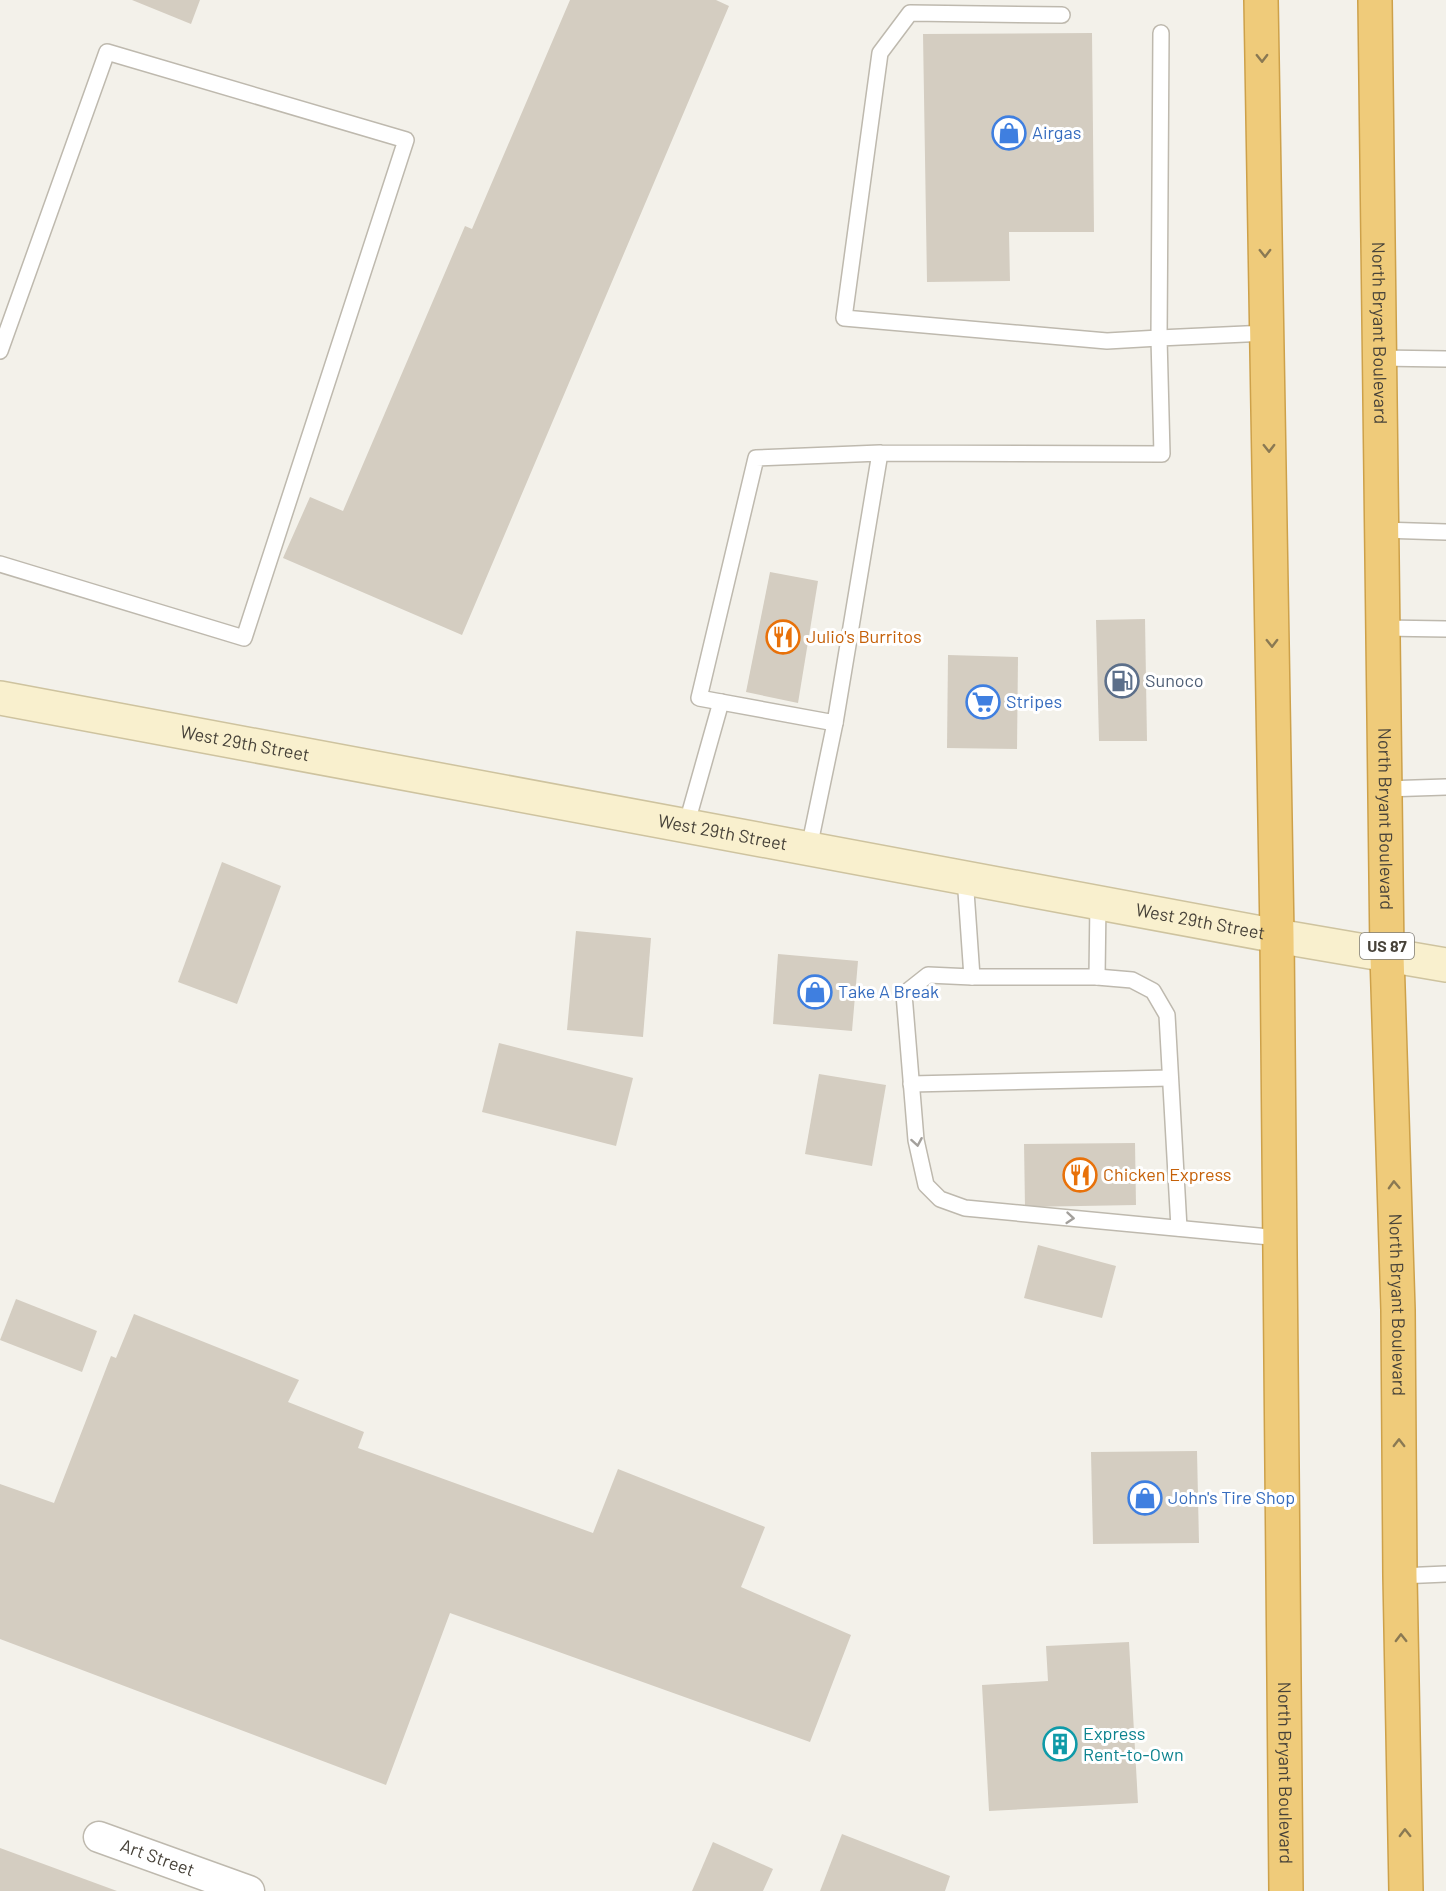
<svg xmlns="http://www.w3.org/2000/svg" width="1446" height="1891" viewBox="0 0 1446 1891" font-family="Barlow,sans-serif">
<rect width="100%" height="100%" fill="#f3f1ea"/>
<g fill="#d4cdc1">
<polygon points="132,0 200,0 191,24"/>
<polygon points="570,0 716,0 729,6 462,635 283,558 310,497 343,511 465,226 472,229"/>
<polygon points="1092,33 1094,232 1009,232 1010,281 927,282 923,34"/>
<polygon points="770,572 818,581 798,703 746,692"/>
<polygon points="1145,619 1147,741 1099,741 1096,620"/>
<polygon points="948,655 1018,657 1017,749 947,748"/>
<polygon points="222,862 281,886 237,1004 178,982"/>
<polygon points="576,931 651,938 643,1037 567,1030"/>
<polygon points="778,954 858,961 852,1031 773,1024"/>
<polygon points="499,1043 633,1078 616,1146 482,1112"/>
<polygon points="819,1074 886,1085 872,1166 805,1154"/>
<polygon points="1135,1143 1136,1205 1025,1207 1024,1144"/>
<polygon points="1038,1245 1116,1266 1102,1318 1024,1298"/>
<polygon points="16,1299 97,1331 82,1372 0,1340"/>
<polygon points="134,1314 299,1380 288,1402 364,1432 358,1448 593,1533 618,1469 765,1527 741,1587 851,1635 810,1742 450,1613 386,1785 0,1639 0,1484 54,1503 111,1356 116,1358"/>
<polygon points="1197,1451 1199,1543 1093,1544 1091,1452"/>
<polygon points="1129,1642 1138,1803 989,1811 982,1685 1048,1681 1046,1646"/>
<polygon points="842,1834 950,1876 945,1891 820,1891"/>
<polygon points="713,1842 773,1869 763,1891 692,1891"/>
<polygon points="0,1848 117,1891 0,1891"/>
</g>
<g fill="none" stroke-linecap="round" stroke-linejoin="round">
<defs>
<g id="lane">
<polyline points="1062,15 910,13 880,53 844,318 1107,341 1159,338 1161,33"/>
<polyline points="0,351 107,52 406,140 244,638 0,564"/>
<polyline points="1379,358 1446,359"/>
<polyline points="880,453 835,723 699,698 756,458 880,453 1162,454 1159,338 1267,333"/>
<polyline points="1381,530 1446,532"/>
<polyline points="1383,628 1446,629"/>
<polyline points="1385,789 1446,787"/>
<polyline points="686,826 721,702"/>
<polyline points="809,848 835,723"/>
<polyline points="965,877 972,977 928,975 904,994 916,1140 926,1185 940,1199 965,1208 1280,1238"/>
<polyline points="972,977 1097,977 1098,902"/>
<polyline points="1097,977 1132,980 1153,991 1167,1015 1179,1228"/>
<polyline points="911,1084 1170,1078"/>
<polyline points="1400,1576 1446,1574"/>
</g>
<g id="street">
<path id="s1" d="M99,1837L249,1891"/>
</g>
<g id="secondary">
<path id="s2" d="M0,698L1277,936L1446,965"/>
</g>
<g id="highway">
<path id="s3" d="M1261,0L1277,936L1286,1891"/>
<path id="s4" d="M1375,0L1387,955L1398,1310L1400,1576L1406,1891"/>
</g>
</defs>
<use href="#lane" stroke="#beb9ae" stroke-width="18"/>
<use href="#street" stroke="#beb9ae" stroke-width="33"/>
<use href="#secondary" stroke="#cec39f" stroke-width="36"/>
<use href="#highway" stroke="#cda14a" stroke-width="36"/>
<use href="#lane" stroke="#fff" stroke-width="15"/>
<use href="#street" stroke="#fff" stroke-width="30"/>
<use href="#secondary" stroke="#f9f0ce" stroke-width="33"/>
<use href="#highway" stroke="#efcb7a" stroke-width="33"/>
</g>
<defs><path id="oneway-chevron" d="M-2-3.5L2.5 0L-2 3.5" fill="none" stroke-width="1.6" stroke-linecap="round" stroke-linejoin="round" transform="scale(1.5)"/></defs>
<g stroke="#8a7953">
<use href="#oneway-chevron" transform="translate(1262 58) rotate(89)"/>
<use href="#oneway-chevron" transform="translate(1265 253) rotate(89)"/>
<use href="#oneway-chevron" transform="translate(1269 448) rotate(89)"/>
<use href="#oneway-chevron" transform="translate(1272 643) rotate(89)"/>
<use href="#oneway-chevron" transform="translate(1394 1185) rotate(-92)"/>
<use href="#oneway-chevron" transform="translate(1399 1443) rotate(-90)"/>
<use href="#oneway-chevron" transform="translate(1401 1638) rotate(-91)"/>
<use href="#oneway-chevron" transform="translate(1405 1833) rotate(-91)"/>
</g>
<g stroke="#a3a09c">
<use href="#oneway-chevron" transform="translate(917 1142) rotate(80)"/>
<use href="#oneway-chevron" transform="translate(1070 1218) rotate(5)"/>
</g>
<defs>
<symbol id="shop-ring" viewBox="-11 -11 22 22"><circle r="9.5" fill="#fff" stroke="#3f7fe0" stroke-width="1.5"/><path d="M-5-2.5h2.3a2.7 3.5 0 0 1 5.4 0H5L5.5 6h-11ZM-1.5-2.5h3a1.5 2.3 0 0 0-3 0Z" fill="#3f7fe0"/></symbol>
<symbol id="restaurant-ring" viewBox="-11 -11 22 22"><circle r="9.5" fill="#fff" stroke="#e8710a" stroke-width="1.5"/><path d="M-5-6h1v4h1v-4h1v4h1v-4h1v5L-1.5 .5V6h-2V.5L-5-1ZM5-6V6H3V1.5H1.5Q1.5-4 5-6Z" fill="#e8710a"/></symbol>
<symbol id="fuel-ring" viewBox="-11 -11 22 22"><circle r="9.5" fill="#fff" stroke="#5c6f8a" stroke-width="1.5"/><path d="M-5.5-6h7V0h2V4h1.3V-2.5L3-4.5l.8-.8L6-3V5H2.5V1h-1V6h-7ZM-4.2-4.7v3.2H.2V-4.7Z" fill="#5c6f8a"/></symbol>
<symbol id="supermarket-ring" viewBox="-11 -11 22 22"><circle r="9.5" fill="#fff" stroke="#3f7fe0" stroke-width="1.5"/><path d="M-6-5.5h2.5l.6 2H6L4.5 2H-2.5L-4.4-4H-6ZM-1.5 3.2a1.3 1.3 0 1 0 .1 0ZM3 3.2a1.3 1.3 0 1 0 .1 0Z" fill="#3f7fe0"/></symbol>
<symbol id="building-ring" viewBox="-11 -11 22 22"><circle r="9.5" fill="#fff" stroke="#0f9aa8" stroke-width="1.5"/><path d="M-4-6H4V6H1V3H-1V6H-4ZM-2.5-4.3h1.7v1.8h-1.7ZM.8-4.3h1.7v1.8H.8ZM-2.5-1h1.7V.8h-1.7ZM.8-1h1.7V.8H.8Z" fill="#0f9aa8"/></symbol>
</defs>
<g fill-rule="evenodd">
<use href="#shop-ring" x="990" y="114" width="38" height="38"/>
<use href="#restaurant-ring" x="764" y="618" width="38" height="38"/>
<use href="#fuel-ring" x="1103" y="662" width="38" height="38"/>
<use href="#supermarket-ring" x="964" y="683" width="38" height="38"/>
<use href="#shop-ring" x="796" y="973" width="38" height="38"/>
<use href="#restaurant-ring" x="1061" y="1156" width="38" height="38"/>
<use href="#shop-ring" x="1126" y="1479" width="38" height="38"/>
<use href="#building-ring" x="1041" y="1725" width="38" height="38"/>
</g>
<g text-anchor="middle" stroke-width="6" stroke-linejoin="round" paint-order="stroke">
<rect fill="#fff" stroke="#7e7b74" stroke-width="1.5" x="1360" y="933" width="54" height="26" rx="4.5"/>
<g font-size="16" font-weight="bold" fill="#474239">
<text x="1387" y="952">US 87</text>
</g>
<g font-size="18" fill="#366cbe" stroke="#fff" text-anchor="start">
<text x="1032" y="139">Airgas</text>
<text x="1006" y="708">Stripes</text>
<text x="838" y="998">Take A Break</text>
<text x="1168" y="1504">John's Tire Shop</text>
</g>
<g font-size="18" fill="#474239" stroke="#fff">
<text dy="6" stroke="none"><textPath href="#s4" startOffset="333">North Bryant Boulevard</textPath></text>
<text dy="6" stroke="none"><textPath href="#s2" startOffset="249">West 29th Street</textPath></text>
<text dy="6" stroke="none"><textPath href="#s4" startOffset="819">North Bryant Boulevard</textPath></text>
<text dy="6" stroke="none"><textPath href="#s2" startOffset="735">West 29th Street</textPath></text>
<text dy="6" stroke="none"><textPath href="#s2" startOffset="1221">West 29th Street</textPath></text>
<text dy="6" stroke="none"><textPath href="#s4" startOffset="1305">North Bryant Boulevard</textPath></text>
<text dy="6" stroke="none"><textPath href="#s3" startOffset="1773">North Bryant Boulevard</textPath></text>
<text dy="6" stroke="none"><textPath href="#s1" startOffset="62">Art Street</textPath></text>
</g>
<g font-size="18" fill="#c56008" stroke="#fff" text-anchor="start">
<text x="806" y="643">Julio's Burritos</text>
<text x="1103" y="1181">Chicken Express</text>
</g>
<g font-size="18" fill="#4e5e75" stroke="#fff" text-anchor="start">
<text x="1145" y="687">Sunoco</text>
</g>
<g font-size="18" fill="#0d838f" stroke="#fff" text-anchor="start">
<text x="1083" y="1740">Express<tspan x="1083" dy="21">Rent-to-Own</tspan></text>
</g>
</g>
</svg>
